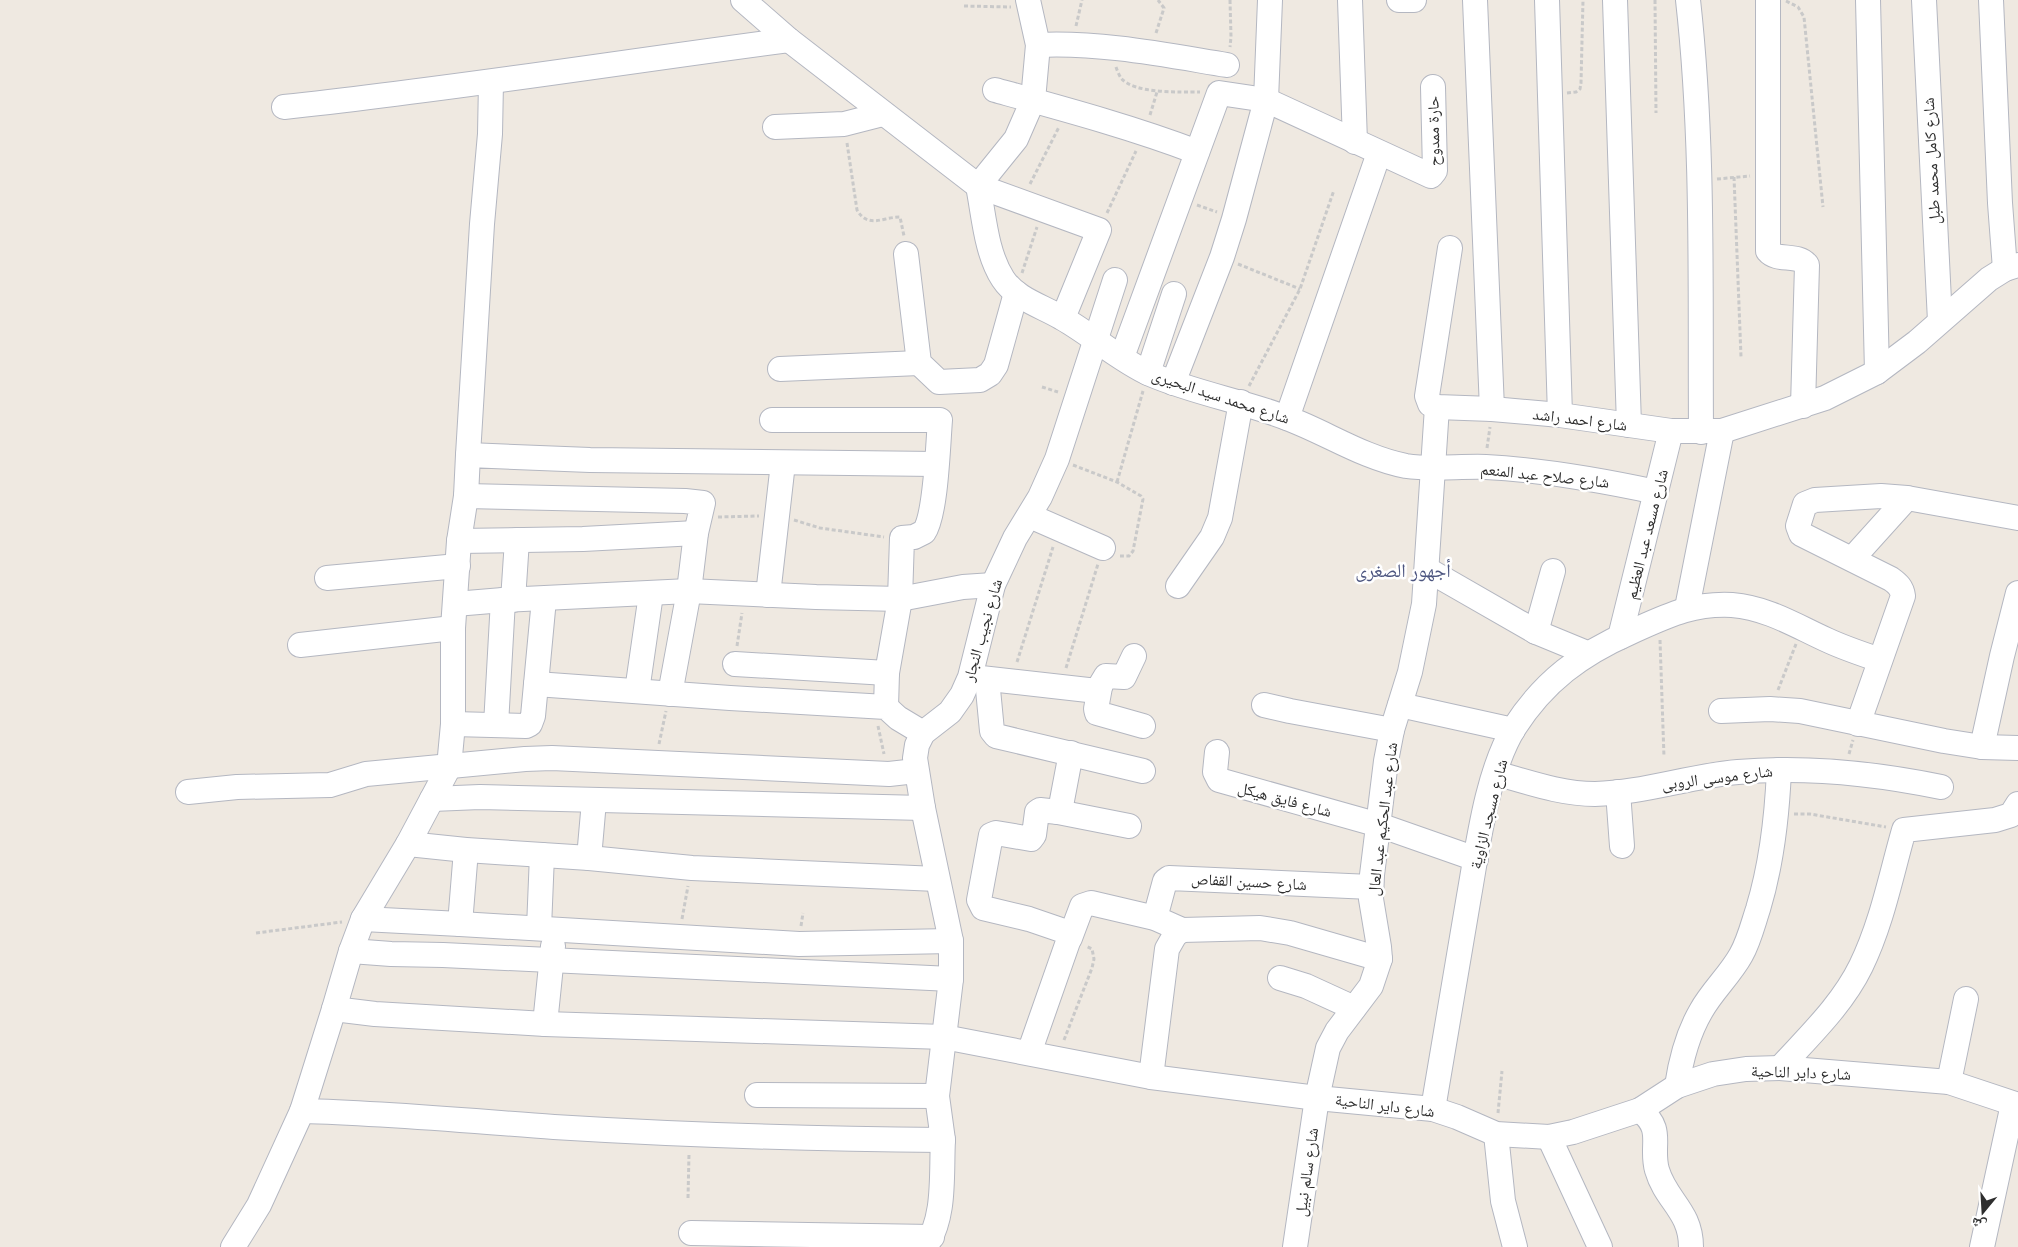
<svg xmlns="http://www.w3.org/2000/svg" width="2018" height="1247" viewBox="0 0 2018 1247" font-family="Montserrat,'Noto Naskh Arabic',sans-serif">
<rect width="100%" height="100%" fill="#efe9e1"/>
<g fill="none" stroke-linecap="round" stroke-linejoin="round">
<defs>
<g id="minor">
<polyline points="743,0 789,40 978,186 1099,230 1063,318"/>
<polyline points="1350,0 1355,142"/>
<polyline points="1399,0 1414,0"/>
<polyline points="1475,0 1492,409"/>
<polyline points="1547,0 1560,415"/>
<polyline points="1615,0 1629,425"/>
<path d="M1688,0C1704,143 1700,288 1701,432"/>
<path d="M1768,0V251C1777,262 1798,253 1807,265L1803,406"/>
<polyline points="1868,0 1877,372"/>
<polyline points="1924,0 1940,321"/>
<polyline points="1991,0 2000,203 2005,269"/>
<path d="M1038,45C1101,42 1165,55 1227,65"/>
<path d="M995,90C1064,109 1131,127 1197,152"/>
<path d="M284,107C453,89 621,62 789,40"/>
<polyline points="775,127 844,124 883,114"/>
<path d="M978,186C984,216 986,253 1003,279C1016,299 1042,306 1062,318C1092,335 1119,360 1150,374C1194,393 1243,401 1287,418C1327,433 1364,458 1406,466C1432,470 1460,466 1486,467C1544,470 1600,480 1656,492"/>
<polyline points="978,186 1016,139 1033,100 1038,45 1028,0"/>
<polyline points="1450,248 1427,396 1430,404 1437,407 1492,409 1560,415 1671,431 1722,431 1825,398 1877,372 1917,342 1989,279 2005,269 2018,265"/>
<polyline points="906,254 919,363 939,382 980,380 990,374 996,365 1016,293"/>
<polyline points="1122,357 1219,93 1266,100 1431,176 1435,171 1433,87"/>
<polyline points="780,369 919,363"/>
<polyline points="1148,373 1174,294"/>
<polyline points="1173,383 1222,257 1234,219 1266,100 1270,0"/>
<polyline points="1287,418 1379,153"/>
<path d="M772,420H940C938,444 936,515 924,532L914,537L902,538L900,599L887,673L886,707"/>
<polyline points="468,455 482,224 490,134 491,82"/>
<polyline points="936,464 590,460 468,455 466,496 459,541 453,628 453,724 449,767 408,844 363,919 351,951 334,1009 375,1014 545,1024 944,1037 1151,1077 1317,1098 1433,1109 1457,1117 1496,1134 1549,1137 1573,1132 1640,1110 1677,1086 1713,1074 1746,1069 1780,1068 1949,1082 2018,1105"/>
<polyline points="466,496 685,501 703,503 696,533 689,591 670,694"/>
<polyline points="1030,516 1103,548"/>
<polyline points="459,541 583,539 696,533"/>
<polyline points="1852,559 1907,498"/>
<polyline points="1428,570 1536,632 1587,653"/>
<polyline points="327,578 458,566"/>
<polyline points="1178,586 1212,537 1220,518 1241,402"/>
<polyline points="768,595 783,463"/>
<polyline points="513,600 517,540"/>
<polyline points="455,604 503,600 689,591 816,597 900,599 963,587 993,585"/>
<polyline points="1687,608 1722,431"/>
<polyline points="1536,632 1553,571"/>
<polyline points="1620,637 1671,431"/>
<polyline points="300,645 453,628"/>
<polyline points="735,664 887,673"/>
<polyline points="972,677 1097,691 1106,676 1124,677 1134,656"/>
<polyline points="987,679 992,731 996,736 1143,771"/>
<polyline points="536,684 730,698 886,707 898,718 923,733"/>
<polyline points="1100,687 1096,709 1097,713 1143,726"/>
<polyline points="637,691 651,594"/>
<polyline points="1264,705 1290,711 1392,730"/>
<polyline points="1400,705 1513,730"/>
<polyline points="1721,711 1770,709 1800,711 1944,741 1982,747 2018,748"/>
<polyline points="453,724 526,726 530,724 533,716 544,599"/>
<path d="M1858,724L1903,596C1902,588 1898,584 1891,579L1801,534L1798,526L1805,504L1815,500L1881,496L1907,498L2018,518"/>
<polyline points="496,725 503,600"/>
<polyline points="1982,747 2002,656 2018,593"/>
<polyline points="1217,752 1215,772 1219,780 1379,825 1476,859"/>
<path d="M1495,773C1528,782 1561,794 1595,794C1642,793 1690,776 1738,772C1807,766 1873,773 1941,787"/>
<polyline points="188,792 237,787 330,785 366,774 525,759 552,758 889,774 916,771"/>
<polyline points="1618,792 1622,846"/>
<polyline points="432,799 480,797 923,808"/>
<polyline points="1058,812 1129,826"/>
<polyline points="408,844 466,850 589,858 692,868 937,879"/>
<polyline points="589,858 594,801"/>
<polyline points="1155,918 1165,881 1169,878 1371,887"/>
<polyline points="363,919 460,924 466,850"/>
<polyline points="460,924 799,944 951,941"/>
<polyline points="539,928 542,855"/>
<polyline points="1070,938 1082,906 1091,903 1155,918 1182,930 1260,928 1290,933 1380,959"/>
<polyline points="351,951 391,954 443,955 951,979"/>
<polyline points="1280,978 1306,986 1354,1008"/>
<polyline points="545,1024 553,946"/>
<polyline points="1029,1053 1070,936 1067,932 1029,919 983,908 979,900 991,835 996,833 1031,839 1034,835 1037,812 1040,810 1058,812 1060,811 1071,753"/>
<path d="M1780,1068C1809,1036 1842,1005 1861,966C1882,923 1891,875 1904,830L1995,820L2011,815L2018,804"/>
<polyline points="1151,1077 1167,949 1175,935 1182,930"/>
<polyline points="1949,1082 1966,999"/>
<path d="M1677,1086C1681,1059 1687,1035 1701,1011C1712,991 1730,975 1741,955C1749,941 1753,924 1758,909C1772,863 1777,817 1779,770"/>
<polyline points="757,1095 937,1096"/>
<path d="M1433,1109C1445,1038 1457,967 1469,896C1478,845 1487,772 1514,728C1544,681 1581,654 1631,632C1667,616 1692,603 1732,605C1768,608 1796,626 1827,640C1844,648 1862,654 1880,660"/>
<path d="M1640,1110C1665,1130 1650,1145 1657,1170C1666,1201 1691,1211 1691,1247"/>
<path d="M302,1111C386,1113 470,1121 554,1127C683,1135 813,1139 943,1140L937,1096L951,979V941L923,808L915,758L917,745L923,733L950,712L962,695L970,677L993,585L1015,538L1040,497L1057,459L1115,280"/>
<polyline points="1496,1134 1503,1201 1515,1247"/>
<polyline points="1549,1137 1600,1247"/>
<polyline points="691,1233 932,1237"/>
<polyline points="233,1247 259,1205 302,1111 334,1009"/>
<path d="M925,1247C946,1218 941,1174 943,1140"/>
<polyline points="1295,1247 1317,1098 1328,1048 1337,1031 1371,986 1380,959 1379,947 1371,899 1372,875 1386,761 1392,730 1410,672 1424,604 1437,407"/>
<polyline points="1982,1247 2013,1104"/>
</g>
</defs>
<use href="#minor" stroke="#b4b7c1" stroke-width="26"/>
<g stroke="#c9c9c9" stroke-width="3" stroke-dasharray="4 2.5" stroke-linecap="butt">
<polyline points="1230,0 1231,37 1230,47"/>
<polyline points="1655,0 1656,113"/>
<polyline points="1786,1 1798,7 1804,17 1823,207"/>
<polyline points="964,6 1011,7"/>
<polyline points="1076,26 1082,0"/>
<polyline points="1156,33 1164,8 1158,0"/>
<path d="M1116,67C1117,70 1119,75 1121,78C1134,94 1180,92 1200,92"/>
<polyline points="1567,93 1576,92 1580,89 1581,83 1583,0"/>
<polyline points="1150,115 1157,92"/>
<path d="M847,143L857,210C868,229 883,217 900,217L904,236"/>
<polyline points="1734,177 1741,357"/>
<polyline points="1717,179 1750,176"/>
<polyline points="1030,184 1059,127"/>
<polyline points="1197,205 1217,212"/>
<polyline points="1107,213 1136,151"/>
<polyline points="1238,264 1300,289"/>
<polyline points="1022,273 1037,227"/>
<polyline points="1249,386 1300,289 1334,190"/>
<polyline points="1042,387 1058,392"/>
<polyline points="1487,448 1490,427"/>
<polyline points="1073,465 1117,482 1141,496 1143,499 1133,551 1129,556 1120,556"/>
<polyline points="1117,482 1143,391"/>
<polyline points="718,517 759,516"/>
<polyline points="794,520 820,528 884,537"/>
<polyline points="1660,640 1664,757"/>
<polyline points="737,646 742,613"/>
<polyline points="1017,662 1053,547"/>
<polyline points="1066,668 1098,564"/>
<polyline points="1778,690 1796,644"/>
<polyline points="878,726 884,754"/>
<polyline points="659,744 666,711"/>
<polyline points="1849,754 1853,740"/>
<polyline points="1794,814 1810,814 1886,827"/>
<polyline points="682,919 688,886"/>
<polyline points="801,926 803,913"/>
<polyline points="256,933 342,922"/>
<polyline points="1064,1040 1092,968 1094,959 1092,949 1086,946"/>
<polyline points="1498,1113 1502,1071"/>
<polyline points="688,1198 689,1154"/>
</g>
<use href="#minor" stroke="#fff" stroke-width="24"/>
</g>
<g text-anchor="middle" stroke-width="5" stroke-linejoin="round" paint-order="stroke">
<g font-size="16" fill="#2e2e2e" stroke="#fff">
<text transform="translate(1433 131) rotate(-91)" y="6">حارة ممدوح</text>
<text transform="translate(1931 161) rotate(-93)" y="6">شارع كامل محمد طبل</text>
<text transform="translate(1221 396) rotate(18)" y="6">شارع محمد سيد البحيرى</text>
<text transform="translate(1580 419) rotate(7)" y="6">شارع احمد راشد</text>
<text transform="translate(1545 475) rotate(6)" y="6">شارع صلاح عبد المنعم</text>
<text transform="translate(1646 534) rotate(-76)" y="6">شارع مسعد عبد العظيم</text>
<text transform="translate(982 630) rotate(-74)" y="6">شارع نجيب النجار</text>
<text transform="translate(1717 777) rotate(-7)" y="6">شارع موسى الروبى</text>
<text transform="translate(1285 799) rotate(15)" y="6">شارع فايق هيكل</text>
<text transform="translate(1488 814) rotate(-76)" y="6">شارع مسجد الزاوية</text>
<text transform="translate(1382 819) rotate(-83)" y="6">شارع عبد الحكيم عبد العال</text>
<text transform="translate(1249 881) rotate(3)" y="6">شارع حسين القفاص</text>
<text transform="translate(1801 1072) rotate(2)" y="6">شارع داير الناحية</text>
<text transform="translate(1385 1105) rotate(7)" y="6">شارع داير الناحية</text>
<text transform="translate(1306 1172) rotate(-82)" y="6">شارع سالم نبيل</text>
</g>
<g font-size="19" fill="#4d5680" stroke="#fff">
<text x="1403" y="577">أجهور الصغرى</text>
</g>
</g>
<g transform="translate(1983 1212) rotate(198)" stroke="#ffffff" stroke-width="4" paint-order="stroke">
<path d="M0-4L9 19L0 12L-9 19Z" fill="#2e2e2e"/>
<text y="-8" font-size="14" font-weight="bold" text-anchor="middle" fill="#2e2e2e">ش</text>
</g>
</svg>
